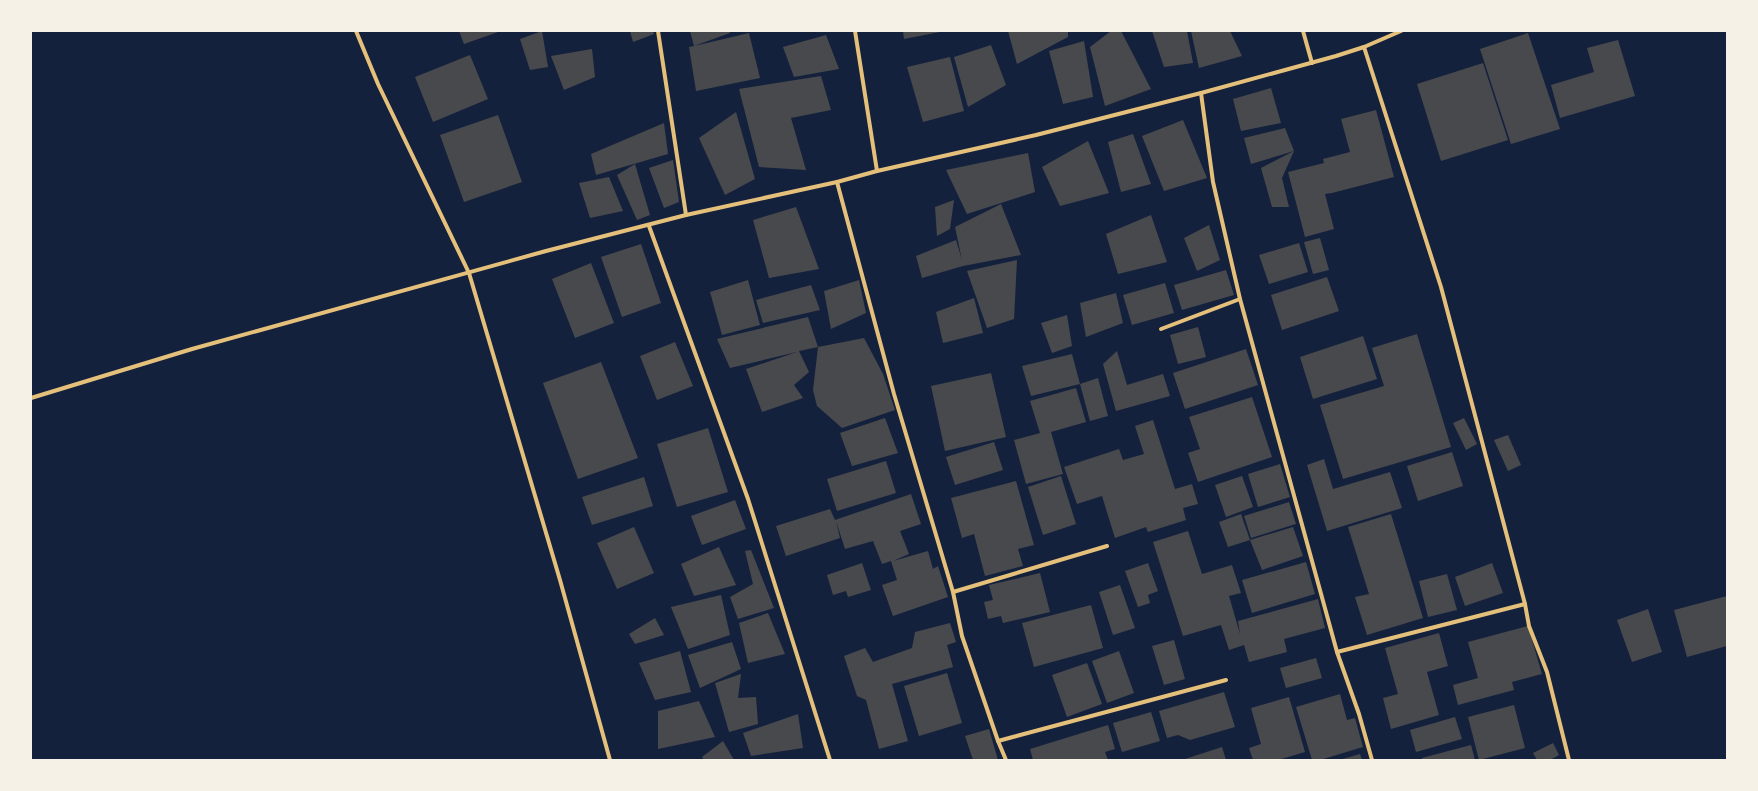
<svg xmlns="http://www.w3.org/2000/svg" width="1758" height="791" viewBox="0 0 1758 791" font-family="Rubik,sans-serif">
<rect width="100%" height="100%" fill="#14213d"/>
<g fill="#48494c">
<polygon points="459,31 501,31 464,44"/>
<polygon points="542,31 548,67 530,70 520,39"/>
<polygon points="630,31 653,31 654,34 633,42"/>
<polygon points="690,31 729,31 730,33 694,46 749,33 760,78 696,91 689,47 694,46"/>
<polygon points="903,31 940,31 940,32 904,39"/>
<polygon points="1008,31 1068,31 1068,37 1017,64"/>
<polygon points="1111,31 1121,31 1151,89 1105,106 1090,47"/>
<polygon points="1152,31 1187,31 1193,63 1164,67"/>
<polygon points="1191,31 1230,31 1242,56 1199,68"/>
<polygon points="1528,33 1560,129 1511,144 1480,49"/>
<polygon points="826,35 839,69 794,77 783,47"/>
<polygon points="1618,40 1635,96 1560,118 1551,85 1594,72 1587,48"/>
<polygon points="1084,41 1093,97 1063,104 1049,51"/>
<polygon points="991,45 1006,85 968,107 954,57"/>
<polygon points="592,49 595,77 564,90 551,56"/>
<polygon points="470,55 488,99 433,122 415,77"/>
<polygon points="950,57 964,111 923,122 907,67"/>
<polygon points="1483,63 1508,140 1441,161 1417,84"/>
<polygon points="821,76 831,110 791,118 806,170 759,167 739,89"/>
<polygon points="1271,88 1281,123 1241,131 1233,99"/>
<polygon points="1376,110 1394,177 1332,193 1325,194 1334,229 1305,237 1288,172 1324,163 1323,159 1350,152 1341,119"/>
<polygon points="736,112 755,179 725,195 699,138"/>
<polygon points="498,115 522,182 464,202 440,135"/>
<polygon points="1183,120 1207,178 1164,191 1142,136"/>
<polygon points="664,123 668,154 596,175 591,154"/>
<polygon points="1285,128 1294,151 1282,178 1289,207 1272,207 1261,168 1294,151 1251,164 1244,138"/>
<polygon points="1133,134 1151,184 1121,192 1108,142"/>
<polygon points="1088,141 1109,193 1060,206 1042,167"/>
<polygon points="1028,153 1035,192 967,214 946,170"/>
<polygon points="673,160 679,202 664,208 649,168"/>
<polygon points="635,164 650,215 637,220 617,175"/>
<polygon points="609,177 623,211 590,218 579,183"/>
<polygon points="954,200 950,229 937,236 935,207"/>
<polygon points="1001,204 1021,255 963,266 922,278 916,256 956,240 962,260 955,227"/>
<polygon points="796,207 819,269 769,278 753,220"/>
<polygon points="1151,215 1167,262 1118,274 1106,234"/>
<polygon points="1209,225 1220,260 1197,271 1184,238"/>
<polygon points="1320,238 1329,270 1313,274 1304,242"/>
<polygon points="1299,243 1308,272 1269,284 1259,255"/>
<polygon points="641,244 661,303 622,317 601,257"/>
<polygon points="1017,260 1014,319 987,328 967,271"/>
<polygon points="591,263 614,323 575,338 552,279"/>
<polygon points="1226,270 1234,295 1182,310 1174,285"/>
<polygon points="1327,277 1339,311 1282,330 1271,295"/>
<polygon points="748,280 760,325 722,335 710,292"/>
<polygon points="859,280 866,313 831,329 824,291"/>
<polygon points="1165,283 1174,313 1132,325 1123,295"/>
<polygon points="811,285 820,310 763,323 756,300"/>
<polygon points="1116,293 1123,323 1086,337 1080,303"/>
<polygon points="974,298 983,333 943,343 936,312"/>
<polygon points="1067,315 1072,346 1052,353 1041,323"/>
<polygon points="808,317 818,347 864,338 883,374 895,410 842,428 817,406 813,390 818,347 799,351 809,372 794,385 803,398 762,412 746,369 797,352 730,368 717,339"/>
<polygon points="1198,327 1206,357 1178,364 1170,335"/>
<polygon points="1417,334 1451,447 1343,479 1320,405 1384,386 1372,348"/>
<polygon points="1363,336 1377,379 1313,399 1300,357"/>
<polygon points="675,342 693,386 657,400 640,356"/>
<polygon points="1246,349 1258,385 1185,409 1173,373"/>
<polygon points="1117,351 1127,385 1163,374 1170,396 1116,411 1103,364"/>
<polygon points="1072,354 1080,384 1031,396 1022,366"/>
<polygon points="601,362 638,458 578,479 543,383"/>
<polygon points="991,373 1006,437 945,451 931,386"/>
<polygon points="1098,378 1108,416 1090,421 1080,384"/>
<polygon points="1076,388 1086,422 1051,432 1063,474 1026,484 1014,440 1040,433 1030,401"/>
<polygon points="1252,397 1272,457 1198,482 1188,453 1200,449 1189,417"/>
<polygon points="885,418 898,453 852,466 840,433"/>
<polygon points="1464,418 1477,444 1466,450 1453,423"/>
<polygon points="1153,420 1175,489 1192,484 1198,504 1183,508 1186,520 1148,532 1146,527 1115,538 1102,496 1077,504 1064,467 1119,449 1123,460 1144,454 1135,426"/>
<polygon points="708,428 728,492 677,507 657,444"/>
<polygon points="1508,435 1521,465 1508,471 1494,440"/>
<polygon points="994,442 1003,470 955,485 946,457"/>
<polygon points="1452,452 1463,486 1418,501 1407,466"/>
<polygon points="1324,459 1333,489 1390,472 1402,508 1327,531 1307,465"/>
<polygon points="886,461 896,493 837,511 827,479"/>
<polygon points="1280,464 1290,497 1258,507 1248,474"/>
<polygon points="1061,476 1076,524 1043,535 1028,487"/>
<polygon points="1242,476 1253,507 1226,517 1215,485"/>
<polygon points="644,477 653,506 592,525 582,497"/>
<polygon points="1016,481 1034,545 1018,549 1023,566 985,576 974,534 962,538 951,498"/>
<polygon points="911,494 921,524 900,531 909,554 893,561 928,551 933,569 938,566 948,597 893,616 882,585 897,580 891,561 882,564 873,541 845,549 836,521 840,538 786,556 776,526 830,509 835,520"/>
<polygon points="735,500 746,529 702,545 691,516"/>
<polygon points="1289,502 1296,524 1251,538 1244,516"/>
<polygon points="1241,514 1250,540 1228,547 1219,522"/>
<polygon points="1391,514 1423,618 1367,635 1355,597 1369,594 1348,527"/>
<polygon points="634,527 654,573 617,589 597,543"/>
<polygon points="1293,527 1303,556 1262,570 1250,540"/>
<polygon points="1188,531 1202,574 1232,565 1241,593 1229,596 1240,634 1238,621 1318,599 1325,628 1284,639 1287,652 1249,662 1244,645 1229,650 1221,625 1183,636 1153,542"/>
<polygon points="719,547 736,585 694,596 681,564"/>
<polygon points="751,550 774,608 738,619 730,597 753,584 745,551"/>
<polygon points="1306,562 1315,594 1252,613 1242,580"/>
<polygon points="862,563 871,590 848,597 846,591 833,595 827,575"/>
<polygon points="1148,563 1158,591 1148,595 1150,603 1138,607 1125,571"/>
<polygon points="1492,563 1503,593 1465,606 1455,577"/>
<polygon points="1040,573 1050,612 1003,623 1001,616 988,619 984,602 993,600 989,585"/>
<polygon points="1447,574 1457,610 1428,617 1419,581"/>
<polygon points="1120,585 1135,628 1113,635 1099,592"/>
<polygon points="721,595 730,635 688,649 671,607"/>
<polygon points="1727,596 1727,646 1687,657 1674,610"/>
<polygon points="1091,605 1103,648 1034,667 1022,623"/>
<polygon points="1648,609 1662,652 1632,662 1617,620"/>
<polygon points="768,613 785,654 748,663 739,623"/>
<polygon points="655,618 664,635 635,644 629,634"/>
<polygon points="950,623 956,642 947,645 953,667 892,684 908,741 879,749 866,700 857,696 844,656 865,648 873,662 912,648 915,632"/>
<polygon points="1528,626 1542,674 1512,682 1514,690 1458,705 1453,685 1478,678 1468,642"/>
<polygon points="1439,633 1448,666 1427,672 1439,715 1391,729 1383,698 1398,694 1385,648"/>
<polygon points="1174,640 1185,679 1164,685 1152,646"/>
<polygon points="732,642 741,669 700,688 688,655"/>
<polygon points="680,651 691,692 655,700 639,663"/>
<polygon points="1119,651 1134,693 1107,703 1092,661"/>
<polygon points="1316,658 1322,678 1286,688 1280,668"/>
<polygon points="1087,663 1102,704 1067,717 1052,675"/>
<polygon points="947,673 962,723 919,736 904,686"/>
<polygon points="741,674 738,698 756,697 758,724 729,732 715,683"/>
<polygon points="1224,692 1235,727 1190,740 1178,735 1167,738 1159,711"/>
<polygon points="1340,694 1347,720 1355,718 1363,747 1320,760 1312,760 1296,707"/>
<polygon points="1289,697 1305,752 1278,760 1253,760 1249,748 1261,744 1251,708"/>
<polygon points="699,701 715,737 658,749 658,711"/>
<polygon points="1514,705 1525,748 1479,760 1468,717"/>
<polygon points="1151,712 1160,741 1122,752 1113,723"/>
<polygon points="798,714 803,748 751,756 743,733"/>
<polygon points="1455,717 1462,739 1416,752 1410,730"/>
<polygon points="1108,725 1115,749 1105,752 1108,760 1033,760 1030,749"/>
<polygon points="989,729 998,760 973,760 965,736"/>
<polygon points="723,741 734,760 704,760 702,757"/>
<polygon points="1553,743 1559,755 1550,760 1537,760 1533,753"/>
<polygon points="1471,745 1475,760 1422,760 1422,758"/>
<polygon points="1222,747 1226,760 1182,760"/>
<polygon points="1360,754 1362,760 1339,760"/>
</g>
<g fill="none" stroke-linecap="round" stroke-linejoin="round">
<g stroke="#e5c07b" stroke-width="4">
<polyline points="356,31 378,84 469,273 560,580 610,760"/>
<polyline points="658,31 686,215"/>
<polyline points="855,31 877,171"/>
<polyline points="1303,31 1312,63"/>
<polyline points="1364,47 1441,287 1525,604 1529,626 1547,672 1569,760"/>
<polyline points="1201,93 1213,182 1240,299 1337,652"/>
<polyline points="837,182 894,394 953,592 962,636 998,741 1006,760"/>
<polyline points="649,226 748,499 830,760"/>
<polyline points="1161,329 1240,299"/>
<polyline points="31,398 192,349 546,251 686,215 837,182 877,171 1036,135 1201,93 1336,56 1364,47 1401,31"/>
<polyline points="953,592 1107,546"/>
<polyline points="998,741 1226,680"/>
<polyline points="1372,760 1359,714 1337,652 1525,604"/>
</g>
</g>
<rect width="1758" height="791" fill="none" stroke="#f6f1e7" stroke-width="64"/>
</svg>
